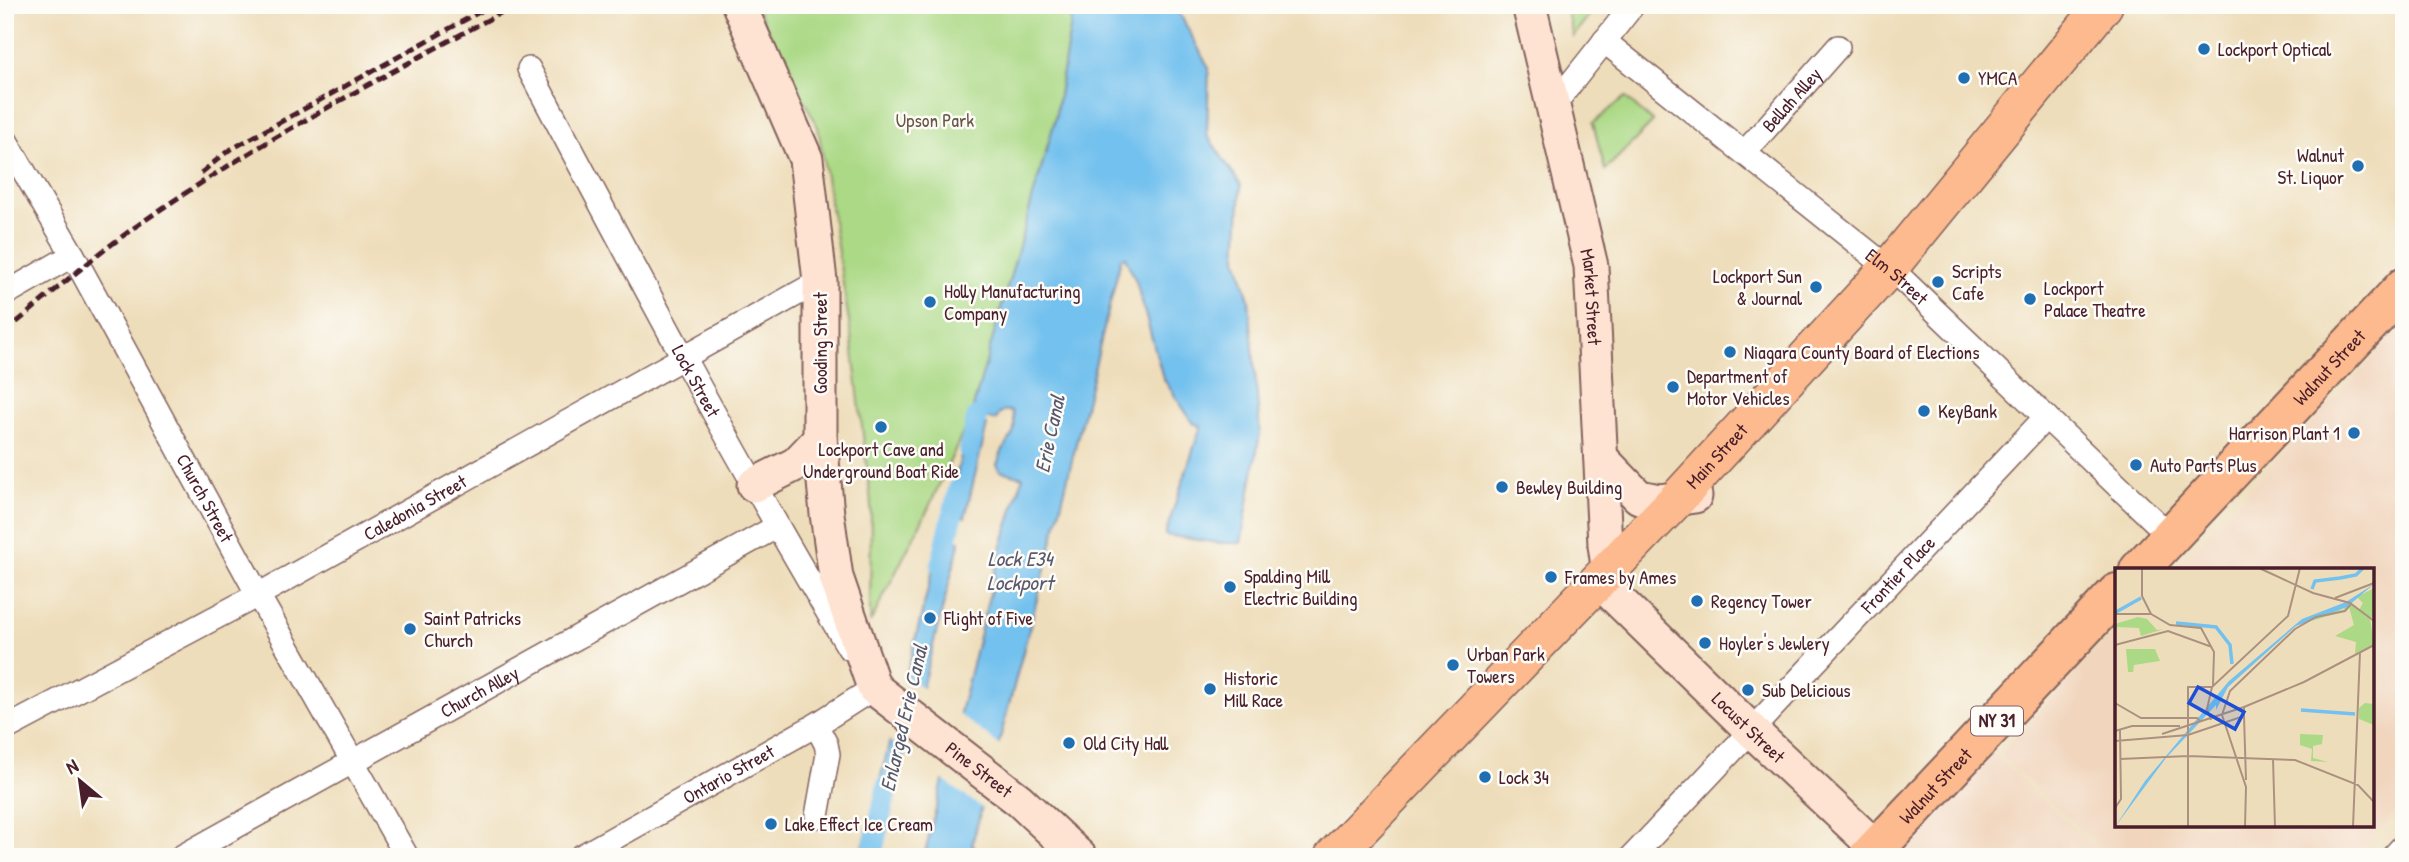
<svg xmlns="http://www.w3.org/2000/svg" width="2409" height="862" viewBox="0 0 2409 862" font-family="'Patrick Hand',sans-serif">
<rect width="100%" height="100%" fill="#fdfcf7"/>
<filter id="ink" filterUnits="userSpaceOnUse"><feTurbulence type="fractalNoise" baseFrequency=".0143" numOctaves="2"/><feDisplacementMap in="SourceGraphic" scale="14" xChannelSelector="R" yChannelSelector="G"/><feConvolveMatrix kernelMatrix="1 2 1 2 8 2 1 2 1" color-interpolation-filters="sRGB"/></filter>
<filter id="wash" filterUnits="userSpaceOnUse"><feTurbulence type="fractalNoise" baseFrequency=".00686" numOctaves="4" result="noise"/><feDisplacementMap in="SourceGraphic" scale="28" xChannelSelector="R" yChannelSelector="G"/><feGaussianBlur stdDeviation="1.57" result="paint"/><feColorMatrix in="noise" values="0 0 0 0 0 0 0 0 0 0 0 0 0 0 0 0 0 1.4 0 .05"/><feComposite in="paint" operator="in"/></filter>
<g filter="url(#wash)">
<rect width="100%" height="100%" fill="#eeddba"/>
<g fill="#f1d5bd">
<polygon points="2404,325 2404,804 2354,857 2110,857 1999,754 2117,629 2117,825 2372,825 2372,570 2173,570"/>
<polygon points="1993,753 2104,857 1900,857"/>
</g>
<g fill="#acd986" stroke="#7b7c58" stroke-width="2">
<polygon points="755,5 1074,5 1055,120 971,415 928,509 870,623 871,502 851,334 818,127"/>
<polygon points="1565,5 1597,5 1573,36"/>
<polygon points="1625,97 1653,122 1605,170 1593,123"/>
</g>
<g fill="#73c1ee" stroke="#5e708c" stroke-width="2">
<path d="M1074,5H1175L1209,68L1207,135L1241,185L1237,258L1249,300L1260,433L1241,543H1218L1165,535L1201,426L1193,423L1163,378L1136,281L1125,257L1121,258L1053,539L972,844L974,846L971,857H924L1000,552L1023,477L1000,471L997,464C1000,459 1001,452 1004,448C1014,434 1017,429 1012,411C1002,409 1000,412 996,420L971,415L1055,120Z"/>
<polygon points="969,421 987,425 965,517 948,513"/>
<polygon points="941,537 960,541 890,811 873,808"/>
<polygon points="872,815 889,819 880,857 860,857"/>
</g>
<g fill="#eeddba">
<polygon points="903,674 924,689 908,754 887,739"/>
<polygon points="957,713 1002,747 985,810 940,778"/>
</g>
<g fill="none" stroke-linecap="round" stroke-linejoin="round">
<g stroke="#73c1ee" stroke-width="21">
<polyline points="969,450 977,417"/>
<polyline points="941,565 959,488"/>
<polyline points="871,857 888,784"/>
</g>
</g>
</g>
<g filter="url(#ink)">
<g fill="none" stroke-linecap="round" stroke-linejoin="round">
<defs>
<g id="street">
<path id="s1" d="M1604,41L1902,279L2170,536"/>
<path id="s2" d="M529,69C632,264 735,458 849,648"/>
<polyline points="1553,106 1633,5"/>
<path id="s3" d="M5,139L73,255L258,595L407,857"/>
<path id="s4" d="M1745,152L1838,47"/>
<polyline points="5,294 73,255"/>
<polyline points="816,725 826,744 828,754 817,816"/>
<path id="s5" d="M5,729L258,595L820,281"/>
<path id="s6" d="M181,857L776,527"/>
<path id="s7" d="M580,857L816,725L874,688L867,677"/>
<path id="s8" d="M1632,857L2046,417"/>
<polyline points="2393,857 2404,845"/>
</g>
<g id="secondary">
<path id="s9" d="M739,5L806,159L820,281V439L827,514L836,577L874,688L1019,800L1080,857"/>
<path id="s10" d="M1529,5L1591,266L1605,545L1612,594L1751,730L1886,857"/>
<polyline points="1601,458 1639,497 1659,501 1695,496"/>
<polyline points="754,485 796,464 820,439"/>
</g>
<g id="primary">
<path id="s11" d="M1333,857L1677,499L1889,268L2104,5"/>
</g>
<g id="highway">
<path id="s12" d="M2139,570L2404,287"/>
<path id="s13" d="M1868,857L2117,593"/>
</g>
</defs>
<use href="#street" stroke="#83625d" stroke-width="26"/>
<use href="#secondary" stroke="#83625d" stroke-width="37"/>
<use href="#primary" stroke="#83625d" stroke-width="40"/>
<use href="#highway" stroke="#83625d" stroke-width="42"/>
<use href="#street" stroke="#fff" stroke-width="23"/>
<use href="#secondary" stroke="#fee3d2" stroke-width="33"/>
<use href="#primary" stroke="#fcba8e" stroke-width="37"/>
<use href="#highway" stroke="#fcba8e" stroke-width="38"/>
<g stroke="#4a1f2b" stroke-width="5" stroke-dasharray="10 5" stroke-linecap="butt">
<polyline points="201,173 228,151 492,5"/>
<path d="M5,332C49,296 91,258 138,225C257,142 387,75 515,5"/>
</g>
</g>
</g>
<g fill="#1f6fb2" stroke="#fdfcf7" stroke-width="2.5">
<circle cx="2204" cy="49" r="7"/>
<circle cx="1964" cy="78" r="7"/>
<circle cx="2358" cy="166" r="7"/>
<circle cx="1938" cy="282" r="7"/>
<circle cx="1816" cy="287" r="7"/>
<circle cx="2030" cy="299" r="7"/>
<circle cx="930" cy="302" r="7"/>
<circle cx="1730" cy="352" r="7"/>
<circle cx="1673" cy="387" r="7"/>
<circle cx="1924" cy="411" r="7"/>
<circle cx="881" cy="427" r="7"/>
<circle cx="2354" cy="433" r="7"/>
<circle cx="2136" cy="465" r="7"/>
<circle cx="1502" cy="487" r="7"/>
<circle cx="1551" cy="577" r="7"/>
<circle cx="1230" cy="587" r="7"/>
<circle cx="1697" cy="601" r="7"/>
<circle cx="930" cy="618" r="7"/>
<circle cx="410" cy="629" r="7"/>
<circle cx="1705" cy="643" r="7"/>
<circle cx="1453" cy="665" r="7"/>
<circle cx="1210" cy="689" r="7"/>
<circle cx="1748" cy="690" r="7"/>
<circle cx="1069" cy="743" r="7"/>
<circle cx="1485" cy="777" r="7"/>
<circle cx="771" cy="824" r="7"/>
</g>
<g text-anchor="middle" stroke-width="5" stroke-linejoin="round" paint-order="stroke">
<rect fill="#fdfcf7" stroke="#806168" stroke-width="2" x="1971" y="706.5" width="52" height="29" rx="5"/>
<g font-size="18" font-weight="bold" fill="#4a1f2b">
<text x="1997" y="727">NY 31</text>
</g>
<g font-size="19" fill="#4a1f2b" stroke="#fdfcf7" text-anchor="start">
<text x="2218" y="56">Lockport Optical</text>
<text x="1978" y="85">YMCA</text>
<text x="2344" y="162" text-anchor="end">Walnut<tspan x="2344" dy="22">St. Liquor</tspan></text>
<text x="1952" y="278">Scripts<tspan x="1952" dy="22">Cafe</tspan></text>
<text x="1802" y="283" text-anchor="end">Lockport Sun<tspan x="1802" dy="22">&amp; Journal</tspan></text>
<text x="2044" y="295">Lockport<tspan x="2044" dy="22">Palace Theatre</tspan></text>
<text x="944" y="298">Holly Manufacturing<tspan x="944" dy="22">Company</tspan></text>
<text x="1744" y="359">Niagara County Board of Elections</text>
<text x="1687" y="383">Department of<tspan x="1687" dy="22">Motor Vehicles</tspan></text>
<text x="1938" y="418">KeyBank</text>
<text x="2340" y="440" text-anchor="end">Harrison Plant 1</text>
<text x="881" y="456" text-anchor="middle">Lockport Cave and<tspan x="881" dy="22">Underground Boat Ride</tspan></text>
<text x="2150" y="472">Auto Parts Plus</text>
<text x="1516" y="494">Bewley Building</text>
<text x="1244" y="583">Spalding Mill<tspan x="1244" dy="22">Electric Building</tspan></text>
<text x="1565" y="584">Frames by Ames</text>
<text x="1711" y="608">Regency Tower</text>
<text x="424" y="625">Saint Patricks<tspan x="424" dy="22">Church</tspan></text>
<text x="944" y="625">Flight of Five</text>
<text x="1719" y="650">Hoyler's Jewlery</text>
<text x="1467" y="661">Urban Park<tspan x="1467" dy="22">Towers</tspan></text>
<text x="1224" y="685">Historic<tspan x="1224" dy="22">Mill Race</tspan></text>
<text x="1762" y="697">Sub Delicious</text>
<text x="1083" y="750">Old City Hall</text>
<text x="1499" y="784">Lock 34</text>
<text x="785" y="831">Lake Effect Ice Cream</text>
</g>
<g font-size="19" fill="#4a1f2b" stroke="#fdfcf7">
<text dy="7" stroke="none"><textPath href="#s4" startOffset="70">Bellah Alley</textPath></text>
<text dy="7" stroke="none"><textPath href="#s1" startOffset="376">Elm Street</textPath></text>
<text dy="7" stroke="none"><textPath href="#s10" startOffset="299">Market Street</textPath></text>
<text transform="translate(820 343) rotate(-90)" y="7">Gooding Street</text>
<text dy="7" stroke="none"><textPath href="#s12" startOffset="278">Walnut Street</textPath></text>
<text dy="7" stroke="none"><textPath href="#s2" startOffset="354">Lock Street</textPath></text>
<text dy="7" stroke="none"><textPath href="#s11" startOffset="555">Main Street</textPath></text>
<text dy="7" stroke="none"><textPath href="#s3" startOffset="411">Church Street</textPath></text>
<text dy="7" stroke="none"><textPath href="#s5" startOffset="466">Caledonia Street</textPath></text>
<text dy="7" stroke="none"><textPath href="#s8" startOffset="388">Frontier Place</textPath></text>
<text dy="7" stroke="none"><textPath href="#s6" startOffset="341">Church Alley</textPath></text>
<text dy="7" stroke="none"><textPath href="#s10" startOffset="788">Locust Street</textPath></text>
<text dy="7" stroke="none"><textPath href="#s9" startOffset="838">Pine Street</textPath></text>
<text dy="7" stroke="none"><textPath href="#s7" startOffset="170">Ontario Street</textPath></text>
<text dy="7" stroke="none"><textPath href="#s13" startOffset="98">Walnut Street</textPath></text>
</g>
<g font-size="19" fill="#675746" stroke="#fdfcf7">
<text x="935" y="127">Upson Park</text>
</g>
<g font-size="21" font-style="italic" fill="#58586f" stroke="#fdfcf7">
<text transform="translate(1050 434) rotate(-78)" y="7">Erie Canal</text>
<text x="1020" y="566">Lock E34<tspan x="1020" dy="24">Lockport</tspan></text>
<text transform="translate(904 718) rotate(-77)" y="7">Enlarged Erie Canal</text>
</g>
</g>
<g transform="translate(2115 568)">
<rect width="259" height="259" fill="#eeddba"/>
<path d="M259,20V48L255,50L259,76L240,86L241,74L220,68L239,57L234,39L227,44L182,57L211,43L228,42L234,35L244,42L248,35L242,29ZM23,49L32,51L42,62L49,61L26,68L24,60L0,59V56ZM11,81H40L45,93L19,97L18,104H13ZM250,135L259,136V157L244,151V140ZM185,166L208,167L207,176L198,178V190L213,194L196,193L197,181L185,177Z" fill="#acd986"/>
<path d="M259,16L232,39L181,58L113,119L101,142V137L51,190L0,259L30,213L114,113L187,51L231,34Z" fill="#73c1ee"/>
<path fill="none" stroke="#73c1ee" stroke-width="3.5" d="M225,10L241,7L248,0M197,21L200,13L225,10M1,44L26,30M61,55L101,59L115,77L117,96M186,142L240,146"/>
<path fill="none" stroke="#ac9181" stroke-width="2" d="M27,0V28L36,46M144,0L198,25L235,35L259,53M220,30L259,15M0,46H36L55,57L86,60L99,84L98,118M0,77L53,63L97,79M0,135L26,150H82L86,154M129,148L131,212M96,152L92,141L97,119M0,163L17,158H65M47,166L129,139M73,167V119H97L173,48L185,0M0,173L73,167L129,148V139L189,114L259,77M73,188L180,192L243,217L259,234M5,191L73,188M158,191L160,259M0,240L6,231L5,162M73,259V167M130,259L131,219L107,147L115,123L180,61L201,49L230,43L236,36M238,259L245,84"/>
<path fill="#1d4ed8" fill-opacity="0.15" stroke="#1d4ed8" stroke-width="3.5" d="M83,119L129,144L120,161L74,135Z"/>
<rect width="259" height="259" fill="none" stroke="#4a1f2b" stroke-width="3.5"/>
</g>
<rect width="2409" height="862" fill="none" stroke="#fdfcf7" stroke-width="28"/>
<g transform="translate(80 781) rotate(331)" stroke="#fdfcf7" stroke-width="5" paint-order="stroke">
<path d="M0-5L12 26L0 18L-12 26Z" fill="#4a1f2b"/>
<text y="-10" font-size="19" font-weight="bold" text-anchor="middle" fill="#4a1f2b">N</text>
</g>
</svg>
